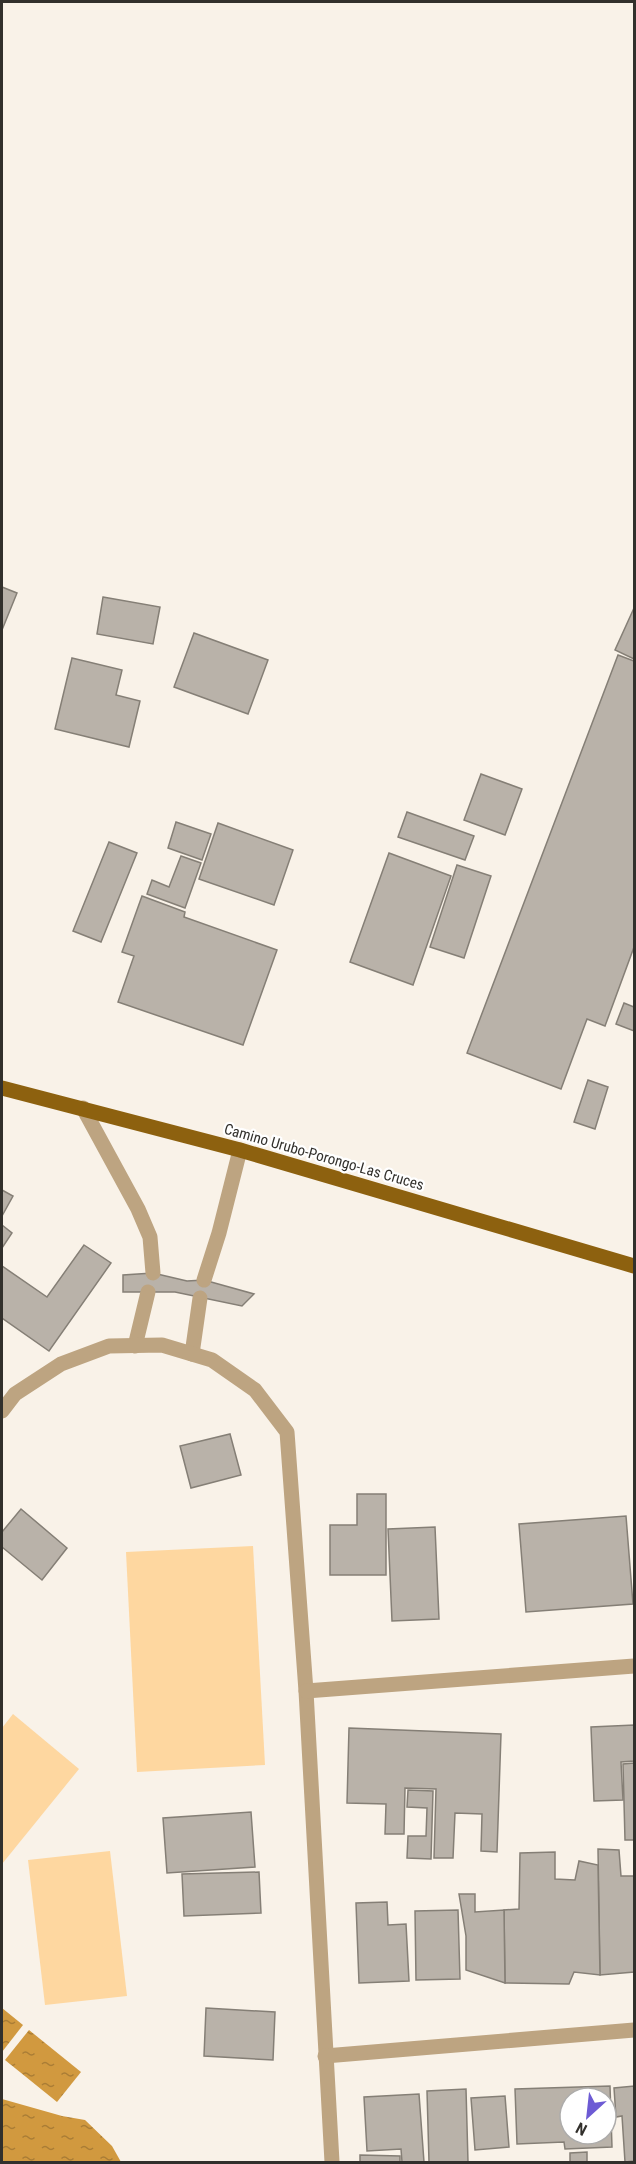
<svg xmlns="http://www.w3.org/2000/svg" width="636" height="2164" viewBox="0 0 636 2164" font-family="'Roboto Condensed',sans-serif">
<defs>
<pattern id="water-ripples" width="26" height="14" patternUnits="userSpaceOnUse" patternTransform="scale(1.5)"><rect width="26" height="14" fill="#d1993f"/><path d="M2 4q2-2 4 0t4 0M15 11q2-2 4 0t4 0" fill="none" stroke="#aa7d35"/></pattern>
</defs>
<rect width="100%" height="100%" fill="#f9f2e8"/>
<g fill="#fed7a0">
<polygon points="253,1546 265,1765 137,1772 126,1552"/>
<polygon points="13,1714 79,1769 2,1864 2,1728"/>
<polygon points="110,1851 127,1996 45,2005 28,1860"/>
</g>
<g fill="url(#water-ripples)">
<polygon points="2,2008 23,2025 2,2052"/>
<polygon points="29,2030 81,2072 57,2102 5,2060"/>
<polygon points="2,2099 62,2116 85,2120 112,2146 121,2162 2,2162"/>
</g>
<g fill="#b9b2a9" stroke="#857f76" stroke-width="1.5" fill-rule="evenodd">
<polygon points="2,587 17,593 2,630"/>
<polygon points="103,597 160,607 153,644 97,634"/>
<polygon points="634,608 634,659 615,650"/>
<polygon points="194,633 268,660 248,714 174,687"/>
<polygon points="618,655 634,661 634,947 605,1026 587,1019 561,1089 467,1053"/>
<polygon points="72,658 122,670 116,695 140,701 129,747 55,729"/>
<polygon points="481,774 522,789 505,835 464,820"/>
<polygon points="407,812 474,836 465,860 398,837"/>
<polygon points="176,822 211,834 202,860 168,848"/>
<polygon points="218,823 293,850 274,905 199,879"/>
<polygon points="109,842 137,853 101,942 73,931"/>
<polygon points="389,853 451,876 413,985 350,962"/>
<polygon points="181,856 201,863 185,908 147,894 152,880 169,887"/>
<polygon points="457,865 491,876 464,958 430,947"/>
<polygon points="142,896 185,912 184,917 277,950 243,1045 118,1002 134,956 122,952"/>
<polygon points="624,1003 634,1007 634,1031 616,1024"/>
<polygon points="588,1080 608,1087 595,1129 574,1122"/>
<polygon points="2,1190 13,1196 2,1216"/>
<polygon points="2,1225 12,1233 2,1248"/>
<polygon points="84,1245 111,1263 49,1351 2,1318 2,1266 47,1297"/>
<polygon points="153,1273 187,1281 204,1280 254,1294 242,1306 175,1292 123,1292 123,1275"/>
<polygon points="230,1434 241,1475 191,1488 180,1446"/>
<polygon points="357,1494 386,1494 386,1575 330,1575 330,1525 357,1525"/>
<polygon points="21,1509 67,1548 42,1580 2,1547 2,1532"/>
<polygon points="626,1516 633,1604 526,1612 519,1524"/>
<polygon points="435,1527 439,1619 392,1621 388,1529"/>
<polygon points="634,1725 634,1761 621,1762 623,1800 594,1801 591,1727"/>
<polygon points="349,1728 501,1734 497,1852 481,1851 482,1814 455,1813 453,1858 434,1858 436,1789 405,1788 404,1834 385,1834 386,1804 347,1803"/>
<polygon points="634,1763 634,1840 625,1840 623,1764"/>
<polygon points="408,1790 433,1791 431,1859 407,1858 408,1836 426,1836 427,1808 407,1807"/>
<polygon points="251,1812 255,1867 167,1873 163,1818"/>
<polygon points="598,1849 619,1850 621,1876 634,1876 634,1972 600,1975"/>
<polygon points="555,1852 555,1879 575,1880 579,1861 598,1865 600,1975 574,1972 569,1984 505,1983 504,1910 519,1909 520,1853"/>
<polygon points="259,1872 261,1913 184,1916 182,1874"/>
<polygon points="459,1894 475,1894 475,1912 504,1910 505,1983 466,1970 466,1936"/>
<polygon points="387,1902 388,1925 406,1924 409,1981 359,1983 356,1903"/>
<polygon points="458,1910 460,1979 416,1980 415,1911"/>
<polygon points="206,2008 275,2012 273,2060 204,2056"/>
<path d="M610,2086L612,2147L565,2149L564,2142L517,2144L515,2089ZM570,2098H606V2134H570Z"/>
<polygon points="634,2086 634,2161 625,2162 622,2116 616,2117 614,2088"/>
<polygon points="466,2089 468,2162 429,2162 427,2091"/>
<polygon points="419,2094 424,2162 402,2162 401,2149 367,2151 364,2097"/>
<polygon points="505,2096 509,2147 475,2150 471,2098"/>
<polygon points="587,2152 587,2162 570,2162 570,2153"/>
<polygon points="360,2155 400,2156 400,2162 360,2162"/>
</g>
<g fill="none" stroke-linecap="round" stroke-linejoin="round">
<g stroke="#bda481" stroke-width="15">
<polyline points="83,1108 138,1209 150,1237 153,1273"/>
<polyline points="204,1280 219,1233 240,1150"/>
<polyline points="135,1346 148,1292"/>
<polyline points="192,1354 200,1298"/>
<polyline points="2,1411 15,1394 61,1364 109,1346 162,1345 212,1360 255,1390 287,1432 306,1691 332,2162"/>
<polyline points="306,1691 634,1666"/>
<polyline points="325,2056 634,2030"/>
</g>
<polyline stroke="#8d610f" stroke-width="15" points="2,1088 240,1150 634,1266"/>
</g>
<g text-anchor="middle" stroke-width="4.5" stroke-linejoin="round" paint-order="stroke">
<g font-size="15" fill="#32302c" stroke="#fff">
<text transform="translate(324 1157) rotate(16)" y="5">Camino Urubo-Porongo-Las Cruces</text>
</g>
</g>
<rect width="636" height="2164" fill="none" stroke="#32302c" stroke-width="6"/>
<g transform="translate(588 2116) rotate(207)"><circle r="28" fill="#ffffff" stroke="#adacab" stroke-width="1.5"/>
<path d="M0-4.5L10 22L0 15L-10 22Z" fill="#6d5bd4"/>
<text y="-9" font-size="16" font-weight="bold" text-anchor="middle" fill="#32302c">N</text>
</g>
</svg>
